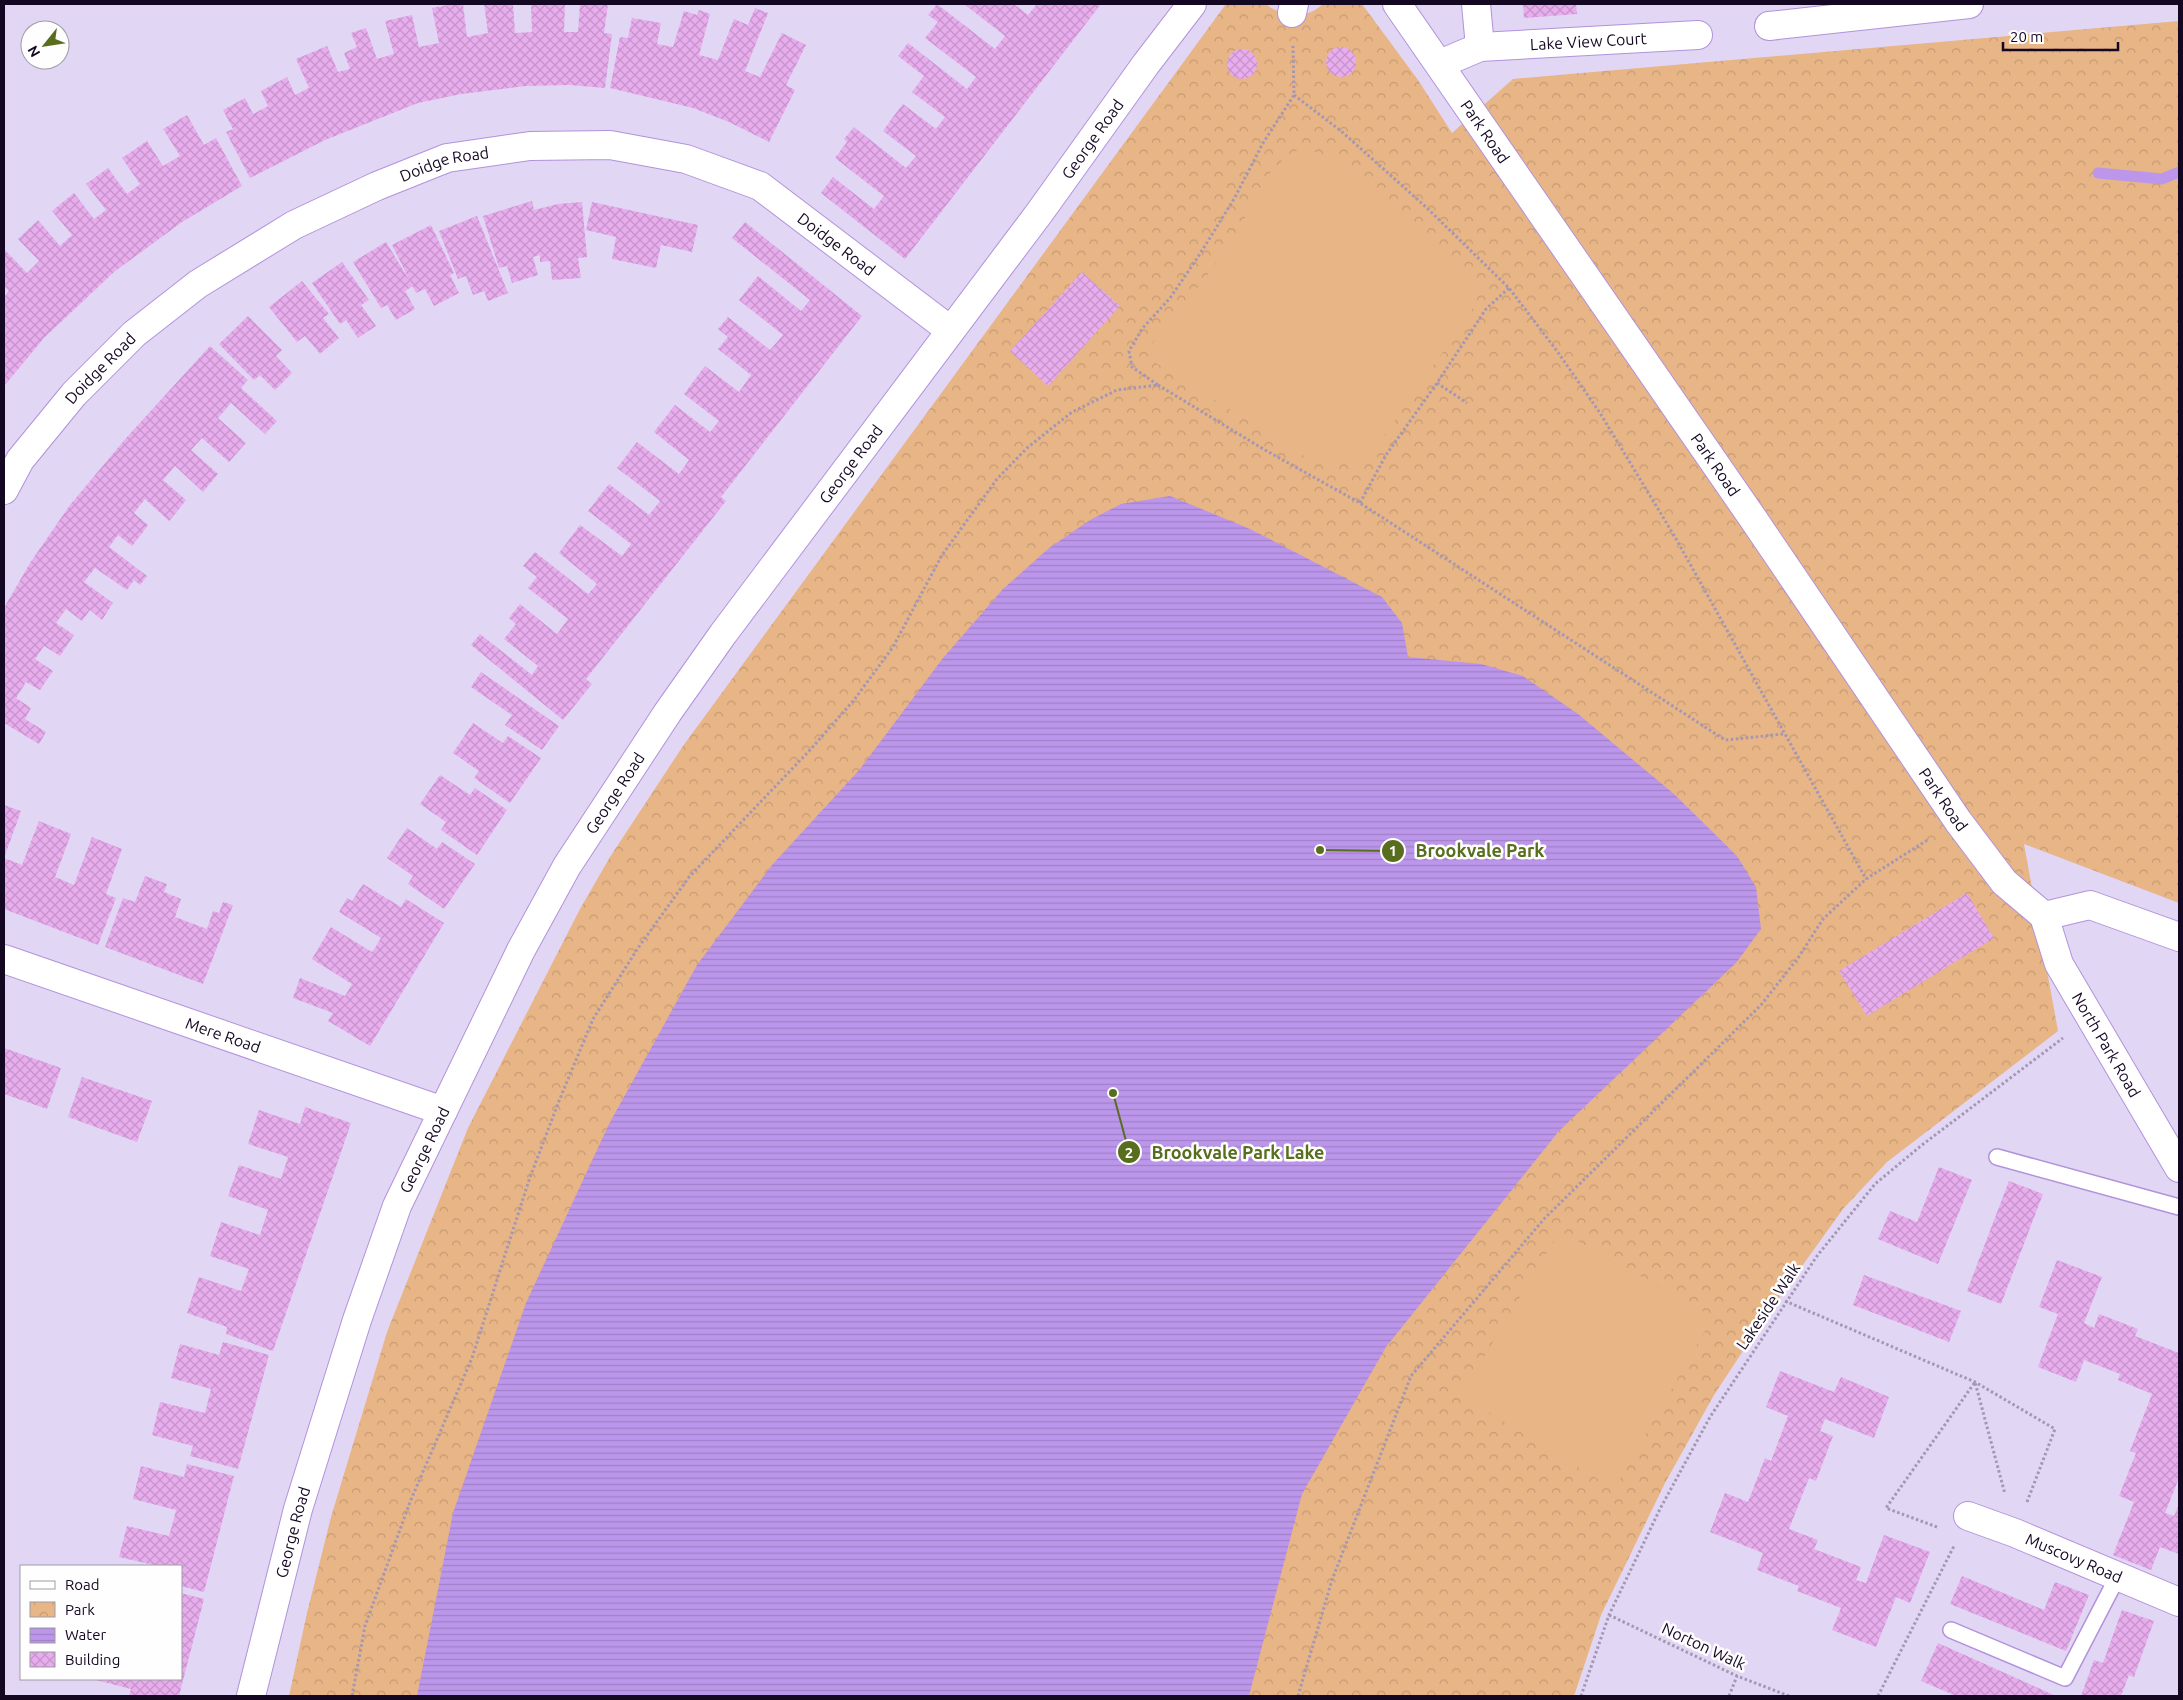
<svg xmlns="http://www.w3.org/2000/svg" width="2183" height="1700" viewBox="0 0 2183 1700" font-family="Ubuntu,sans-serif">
<defs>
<pattern id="park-crowns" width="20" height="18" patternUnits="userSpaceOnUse" patternTransform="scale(1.25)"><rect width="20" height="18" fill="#e8b586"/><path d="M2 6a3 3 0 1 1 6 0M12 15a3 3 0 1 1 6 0" fill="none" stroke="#c69a73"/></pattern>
<pattern id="water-rules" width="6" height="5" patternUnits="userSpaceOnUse" patternTransform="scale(1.25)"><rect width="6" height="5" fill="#bb96ea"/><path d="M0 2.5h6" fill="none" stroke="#a080c8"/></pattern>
<pattern id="building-cross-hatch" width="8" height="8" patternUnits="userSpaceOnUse" patternTransform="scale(1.25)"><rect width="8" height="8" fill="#e8aded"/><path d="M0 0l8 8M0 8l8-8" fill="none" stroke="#c693cb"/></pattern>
</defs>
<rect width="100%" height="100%" fill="#e2d6f5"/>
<path fill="url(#park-crowns)" d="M1226,4H1266C1282,18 1308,19 1323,4H1362L1418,80L1452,133L1513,79L2179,21V903L2024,844L2058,1031L1887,1162L1843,1209L1764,1319L1714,1395L1665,1483L1601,1615L1574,1696H289L307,1613L331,1517L387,1332L468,1128L580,909L610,857L683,746Z"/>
<g fill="#e8b586">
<path d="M1304,147L1349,167L1473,275L1477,294L1471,312L1369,457C1340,466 1330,465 1302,455L1148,358V349L1210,272L1235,235L1270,173L1287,156Z"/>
<polygon points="1560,1231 1713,1317 1614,1489 1461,1395"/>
</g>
<polygon fill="url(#water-rules)" points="1170,496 1250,529 1382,597 1402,623 1408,657 1481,664 1523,676 1578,714 1674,794 1737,856 1756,887 1761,929 1736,963 1559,1131 1386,1347 1302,1494 1249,1696 417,1696 453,1513 526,1303 609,1124 697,965 772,865 860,769 943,658 1003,589 1049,548 1090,520 1121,504"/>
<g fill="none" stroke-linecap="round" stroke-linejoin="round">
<polyline stroke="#bb96ea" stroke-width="11" points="2098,173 2162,179 2179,172"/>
</g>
<g fill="url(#building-cross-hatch)">
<polygon points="447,4 463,4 467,37 488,33 484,4 513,4 515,33 532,32 531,4 565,4 564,32 578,32 580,4 608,4 604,33 612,34 605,88 570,85 525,86 461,94 418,103 325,140 250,178 226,132 233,129 223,110 245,98 253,114 268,106 261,91 287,77 295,95 309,88 296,59 327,46 338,72 350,69 344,53 357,47 351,33 366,28 377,59 394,54 385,21 412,15 419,47 439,43 432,8 448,5"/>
<polygon points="937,4 995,49 1005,36 964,4 1014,4 1028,15 1037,4 1101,4 905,259 821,193 833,177 874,209 884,196 835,158 847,142 844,139 854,127 906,168 916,156 883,131 893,117 903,104 936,129 945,117 912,92 924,76 898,56 908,43 967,89 976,77 925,38 938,22 928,15"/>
<polygon points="1523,4 1576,4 1577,14 1524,18"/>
<polygon points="755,8 768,13 745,71 760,77 782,33 806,45 786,85 795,90 769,142 729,122 693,108 610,88 620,37 628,38 632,18 661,23 657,44 673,47 684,11 697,15 699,10 710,14 699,55 718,60 734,19 748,25"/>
<circle cx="1341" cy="62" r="15"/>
<circle cx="1242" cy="64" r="15"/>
<polygon points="187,115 204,145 216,138 242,186 182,222 114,272 44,338 4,386 4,297 9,291 4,286 4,249 27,273 39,261 18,239 38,220 60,246 72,235 52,211 74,193 94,219 106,210 86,184 108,168 127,194 140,184 122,158 147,141 163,166 180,156 163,129"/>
<polygon points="532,201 534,210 558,204 582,202 587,257 578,258 581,278 552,280 550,261 540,262 540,255 533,257 538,275 512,283 507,266 499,268 483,216"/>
<polygon points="592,202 698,225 692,252 661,245 656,268 612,259 616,237 586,230"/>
<polygon points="477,216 508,293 488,301 484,291 473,295 466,276 458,279 439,231"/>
<polygon points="745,222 862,316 721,497 726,501 586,679 592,684 563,720 471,645 480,634 532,675 538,666 504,639 516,624 509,618 520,604 557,634 568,619 528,588 537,577 523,566 535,552 588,594 597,584 559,553 580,525 622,556 631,544 588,511 609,484 649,515 660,501 617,468 637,442 679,474 689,460 654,432 675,405 710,432 719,421 684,394 705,366 739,392 751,375 718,349 728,337 718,329 728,317 770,350 783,335 739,300 758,276 801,311 810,300 732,238"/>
<polygon points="431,225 454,273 450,275 459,293 434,306 425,289 416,293 392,245"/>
<polygon points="386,242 413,286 405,291 415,309 396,320 387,305 381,308 353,262"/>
<polygon points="342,262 369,300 361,305 376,326 358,338 346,320 340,324 312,283"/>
<polygon points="1082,272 1120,306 1048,386 1010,351"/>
<polygon points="302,281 329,314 323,318 339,338 320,354 305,336 297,342 269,307"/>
<polygon points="248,316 282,350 276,356 292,373 275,390 260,375 254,380 219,344"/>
<polygon points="210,346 248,380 241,388 277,421 265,434 231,403 218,418 246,443 229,462 202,438 191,450 218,474 203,492 175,466 163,480 186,500 176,513 169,521 145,499 134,513 148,525 140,536 132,546 118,535 109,547 147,576 140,585 134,580 127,590 95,568 84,582 113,603 102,620 90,610 82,621 66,609 56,623 74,635 60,656 44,646 35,659 53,671 40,690 26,682 16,698 31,708 25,719 46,732 39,744 4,723 4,608 30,563 70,505 127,437"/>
<polygon points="481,672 559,726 542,750 505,725 512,715 471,687"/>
<polygon points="473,723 503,743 508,736 541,758 510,803 474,778 479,771 453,753"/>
<polygon points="440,775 470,795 475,788 507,810 477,855 441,830 446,822 420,804"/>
<polygon points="4,805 21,811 4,858 22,865 39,821 71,834 55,877 74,885 92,837 122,849 106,894 116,898 98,945 4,909"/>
<polygon points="407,828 437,849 442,842 475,864 444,909 408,884 413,876 387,858"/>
<polygon points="145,876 167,884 164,892 181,899 175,917 207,929 213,911 219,913 223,902 233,905 203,984 105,947 123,898 135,902"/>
<polygon points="363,884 401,907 406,899 444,923 370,1046 328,1021 333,1013 293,998 300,978 345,996 352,984 312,959 331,927 372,952 375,948 381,938 339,912 347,898 352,901"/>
<polygon points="1967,893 1994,938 1867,1016 1839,971"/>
<polygon points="4,1048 61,1068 47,1109 4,1094"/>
<polygon points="82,1077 152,1101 137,1142 68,1117"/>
<polygon points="305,1107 351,1123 273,1351 226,1334 227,1327 187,1313 199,1277 241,1291 249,1269 210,1256 221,1222 260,1235 268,1210 228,1196 239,1165 281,1179 288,1157 248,1144 259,1110 300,1124"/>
<polygon points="1939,1167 1972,1180 1938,1264 1878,1239 1890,1211 1917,1222"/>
<polygon points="2009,1181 2043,1194 2001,1304 1967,1291"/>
<polygon points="2057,1260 2102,1277 2084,1323 2094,1328 2099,1314 2138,1329 2135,1336 2179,1353 2179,1478 2165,1513 2174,1516 2179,1504 2179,1554 2160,1547 2151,1570 2113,1555 2134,1502 2119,1496 2136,1453 2130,1451 2152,1394 2118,1380 2120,1374 2084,1360 2076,1382 2038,1367 2058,1314 2039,1307"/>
<polygon points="1864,1275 1961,1311 1949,1342 1853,1305"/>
<polygon points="223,1342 269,1355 238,1469 190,1456 193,1446 152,1435 160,1402 205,1413 211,1389 171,1378 180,1344 219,1355"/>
<polygon points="1780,1371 1834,1392 1841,1377 1889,1397 1874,1438 1825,1419 1820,1431 1833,1436 1816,1481 1809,1478 1789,1529 1818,1540 1814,1549 1861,1567 1856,1580 1866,1583 1884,1535 1930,1552 1910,1603 1896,1597 1876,1647 1832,1630 1841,1608 1797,1591 1799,1586 1757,1570 1763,1553 1710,1532 1725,1493 1748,1502 1765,1458 1771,1461 1788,1416 1766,1407"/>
<polygon points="187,1464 234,1476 204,1592 181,1586 181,1566 158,1566 119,1557 127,1526 169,1536 173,1522 176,1510 133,1499 141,1466 184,1477"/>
<polygon points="1962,1576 2044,1610 2055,1582 2089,1595 2066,1651 1950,1604"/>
<polygon points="181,1593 204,1599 179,1696 129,1696 131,1689 92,1679 181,1679"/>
<polygon points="2122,1610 2154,1621 2134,1677 2129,1675 2121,1696 2081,1696 2094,1660 2103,1663"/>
<polygon points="1938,1643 2056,1696 1956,1696 1921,1681"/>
</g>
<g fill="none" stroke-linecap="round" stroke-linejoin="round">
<defs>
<g id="lane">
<polyline points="1997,1157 2179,1207"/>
<polyline points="1951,1630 2065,1678 2118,1576"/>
</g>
<g id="street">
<path id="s1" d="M1397,4L1754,520L1958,821L2004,882L2044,916"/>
<polyline points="1476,4 1480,47"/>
<polyline points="1292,13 1294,4"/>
<polyline points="1769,26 1969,4"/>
<path id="s2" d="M1440,64L1480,47L1698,35"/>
<path id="s3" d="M4,490L20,460L74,394L134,334L198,284L294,225L377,186L447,158L530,146L610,145L686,159L760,186L950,330"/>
<path id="s4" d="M2044,916L2059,964L2179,1168"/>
<polyline points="2044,916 2090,905 2179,937"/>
<path id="s5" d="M4,959L443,1111"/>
<path id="s6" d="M1968,1516L2015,1533L2179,1602"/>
<path id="s7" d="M251,1696L298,1509L357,1320L397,1206L521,950L567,866L668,712L723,634L1040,212L1146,64L1192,4"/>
</g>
</defs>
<use href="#lane" stroke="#b292db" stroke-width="18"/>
<use href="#street" stroke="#b292db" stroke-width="30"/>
<g stroke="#a397b4" stroke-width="3" stroke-dasharray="2.5 2.5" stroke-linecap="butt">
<polyline points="1294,95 1341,131 1426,207 1509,288 1557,351 1600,413 1675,537 1866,879"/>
<polyline points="1437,383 1467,403"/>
<polyline points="1158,385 1265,450 1360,503 1725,740 1784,734"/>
<polyline points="1360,503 1386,455 1437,383 1486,309 1509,288"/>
<polyline points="1785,1301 1975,1382 2055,1429 2027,1502"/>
<polyline points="1937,1527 1886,1508 1975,1382 2005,1494"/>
<polyline points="1609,1615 1737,1676 1789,1696"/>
<polyline points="352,1696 365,1626 410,1502 472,1358 529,1180 559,1101 593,1019 638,948 689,877 810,750 854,700 893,647 942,555 997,479 1027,448 1072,412 1117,390 1158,385 1132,367 1129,351 1142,329 1170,298 1198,257 1234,199 1263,143 1294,95 1293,46"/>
<polyline points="1298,1696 1332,1580 1411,1376 1544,1219 1761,1005 1798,958 1823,919 1866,879 1929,839"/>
<polyline points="1581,1696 1609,1615 1660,1509 1710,1417 1817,1256 1875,1184 1922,1145 2063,1038"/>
<polyline points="1729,1696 1737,1676"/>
<polyline points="1878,1696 1954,1546"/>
</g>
<use href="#lane" stroke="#fff" stroke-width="15"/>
<use href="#street" stroke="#fff" stroke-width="28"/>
</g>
<g text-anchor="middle" stroke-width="5" stroke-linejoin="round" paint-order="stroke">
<g font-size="16" fill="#140722" stroke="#fefefe">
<text dy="6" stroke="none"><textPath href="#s2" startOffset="152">Lake View Court</textPath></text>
<text dy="6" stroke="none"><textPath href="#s1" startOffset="155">Park Road</textPath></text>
<text dy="6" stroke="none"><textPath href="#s7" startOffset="1789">George Road</textPath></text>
<text dy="6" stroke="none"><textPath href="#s3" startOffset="561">Doidge Road</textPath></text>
<text dy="6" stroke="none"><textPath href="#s3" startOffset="981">Doidge Road</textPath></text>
<text dy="6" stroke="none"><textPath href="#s3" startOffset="156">Doidge Road</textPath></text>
<text dy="6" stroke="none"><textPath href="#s7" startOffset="1384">George Road</textPath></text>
<text dy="6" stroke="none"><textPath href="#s1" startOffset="560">Park Road</textPath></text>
<text dy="6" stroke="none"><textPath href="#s7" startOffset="979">George Road</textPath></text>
<text dy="6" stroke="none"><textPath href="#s1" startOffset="965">Park Road</textPath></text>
<text dy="6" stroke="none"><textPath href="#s5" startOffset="232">Mere Road</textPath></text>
<text dy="6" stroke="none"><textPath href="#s4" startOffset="144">North Park Road</textPath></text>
<text dy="6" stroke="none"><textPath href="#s7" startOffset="574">George Road</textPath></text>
<text transform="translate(1768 1306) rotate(-56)" y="6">Lakeside Walk</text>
<text dy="6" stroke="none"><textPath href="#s7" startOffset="169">George Road</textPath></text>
<text dy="6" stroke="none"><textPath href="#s6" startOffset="114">Muscovy Road</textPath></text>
<text transform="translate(1704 1646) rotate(25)" y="6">Norton Walk</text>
</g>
</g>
<path fill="none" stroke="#586e1e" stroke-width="2" d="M1320 850L1393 851M1113 1093L1129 1152"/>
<g fill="#586e1e" stroke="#fefefe" stroke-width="2">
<circle cx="1320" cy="850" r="5"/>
<circle cx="1113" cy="1093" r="5"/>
<circle cx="1393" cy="851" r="12"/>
<circle cx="1129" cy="1152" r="12"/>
</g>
<g font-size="15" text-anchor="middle" font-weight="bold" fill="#fff">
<text x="1393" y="856">1</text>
<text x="1129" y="1158">2</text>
</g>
<g font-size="18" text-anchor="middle" font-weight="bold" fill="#586e1e" stroke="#fefefe" stroke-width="5" stroke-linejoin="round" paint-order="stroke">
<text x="1480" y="857">Brookvale Park</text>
<text x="1238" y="1159">Brookvale Park Lake</text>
</g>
<rect width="2183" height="1700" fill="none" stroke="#140722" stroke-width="10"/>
<rect x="20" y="1565" width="162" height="115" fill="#fefefe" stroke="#a09ba6"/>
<rect x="30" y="1581" width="25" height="8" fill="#ffffff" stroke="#a09ba6"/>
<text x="65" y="1590" font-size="15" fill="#140722">Road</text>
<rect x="30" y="1602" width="25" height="15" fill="url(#park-crowns)" stroke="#a09ba6"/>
<text x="65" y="1615" font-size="15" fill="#140722">Park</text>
<rect x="30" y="1628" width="25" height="15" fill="url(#water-rules)" stroke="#a09ba6"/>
<text x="65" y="1640" font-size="15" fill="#140722">Water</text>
<rect x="30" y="1652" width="25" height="15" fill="url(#building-cross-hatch)" stroke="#a09ba6"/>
<text x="65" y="1665" font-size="15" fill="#140722">Building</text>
<g transform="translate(45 45) rotate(240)"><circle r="24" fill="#fefefe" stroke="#a09ba6"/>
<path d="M0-4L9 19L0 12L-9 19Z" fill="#586e1e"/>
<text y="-8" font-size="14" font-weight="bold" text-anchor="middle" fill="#140722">N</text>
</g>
<path d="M2003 42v8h115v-8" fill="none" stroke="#140722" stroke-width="2.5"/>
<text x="2010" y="42" font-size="15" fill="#140722" stroke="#fefefe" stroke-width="4" paint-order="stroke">20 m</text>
</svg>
